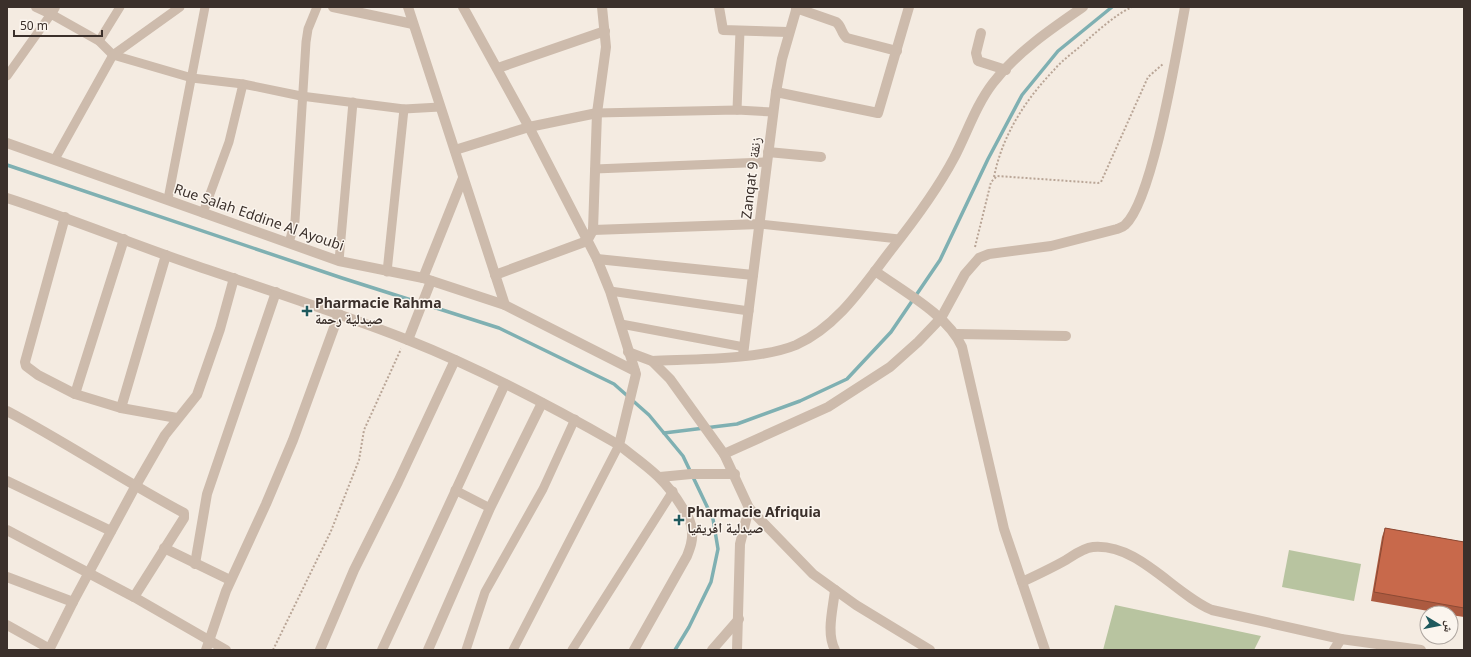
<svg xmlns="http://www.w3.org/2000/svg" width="1471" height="657" viewBox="0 0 1471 657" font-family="'Noto Sans','Noto Naskh Arabic',sans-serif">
<rect width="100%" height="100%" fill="#f4ebe1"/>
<g fill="#b8c4a0">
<polygon points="1289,550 1361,564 1354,601 1282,587"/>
<polygon points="1115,605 1261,636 1254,650 1103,650"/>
</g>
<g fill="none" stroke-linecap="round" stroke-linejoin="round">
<g stroke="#7fb0b2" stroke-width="3.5">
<polyline points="7,165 342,278 499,328 614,384 649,415 683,456 713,519 718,549 711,582 689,627 675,650"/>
<polyline points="664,433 737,424 800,401 847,379 891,332 940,260 988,159 1022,95 1058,51 1112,7"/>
</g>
<g stroke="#b9a596" stroke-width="2" stroke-dasharray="2 2" stroke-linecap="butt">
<path d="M994,177C1002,136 1025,100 1054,70C1063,59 1076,51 1086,41C1100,29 1115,15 1132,7"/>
<polyline points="975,247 991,182 997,176 1098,183 1101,182 1148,77 1163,64"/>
<polyline points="273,650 331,531 359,460 364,430 401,349"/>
</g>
<g stroke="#cdbbac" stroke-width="9">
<polyline points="99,41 120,7"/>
<polyline points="7,76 51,14 99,41 113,55 192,78 243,84 301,96 404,109 440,107"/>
<polyline points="737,110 740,31"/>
<polyline points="597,113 737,110 773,112"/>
<polyline points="55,159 113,55 180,7"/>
<polyline points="595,169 767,162"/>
<polyline points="168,199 205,7"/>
<polyline points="203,213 229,142 243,84"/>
<polyline points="760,224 899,239"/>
<polyline points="289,243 295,221 306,42 308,29 317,7"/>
<polyline points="339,261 353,102"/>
<polyline points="387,272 404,109"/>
<polyline points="610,291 749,311"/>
<polyline points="621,324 744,347"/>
<polyline points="455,490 490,508"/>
<polyline points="466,650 485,592 543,489 575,419"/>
<polyline points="513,650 619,445"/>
<polyline points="572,650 673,491"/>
</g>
<g stroke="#cdbbac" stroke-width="10">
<polyline points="36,7 51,14 55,7"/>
<polyline points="333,7 413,24"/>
<polyline points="408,7 505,305"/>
<path d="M463,7L529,127L597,259L610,291L636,374L619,445C646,466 664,477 682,507C687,515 692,522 692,532C693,541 690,548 687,556L634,650"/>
<polyline points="719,7 723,30 788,32"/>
<path d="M796,8L836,22C842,26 841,34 847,38L897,51"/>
<polyline points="981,33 976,53 978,61 1006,70"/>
<polyline points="498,68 605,31"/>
<polyline points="776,92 878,113 909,7"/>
<polyline points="7,143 339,261 423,278 505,305 635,371"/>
<polyline points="455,150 529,127 597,113"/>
<polyline points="768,152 821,157"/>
<path d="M7,198C69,218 130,243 191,264C264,289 337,312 408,340C481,369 551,406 619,445"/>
<polyline points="65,217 25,362 26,366 38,375 75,394 121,408 177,418"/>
<polyline points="593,230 760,224"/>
<polyline points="597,259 753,275"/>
<path d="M875,271C903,291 949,316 962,347L1004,529L1045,650"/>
<polyline points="495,275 587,241 593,230 597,113 606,47 602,7"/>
<polyline points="423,278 463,178"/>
<polyline points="957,334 1066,336"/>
<polyline points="408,340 431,281"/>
<path d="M628,352L652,361L670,379L724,454L828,407L890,367L918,342L941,318L965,274L979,258L989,254L1051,246L1117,229C1119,228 1123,227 1125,225C1153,200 1177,49 1185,7"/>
<polyline points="743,355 776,92 782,59 797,7"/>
<path d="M652,361C692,359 760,360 796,345C838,326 864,285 891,250C914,221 937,190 954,158C967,133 976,105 993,83C1017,52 1051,29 1083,7"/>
<polyline points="75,394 124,239"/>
<polyline points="121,408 166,255"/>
<path d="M7,411C67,443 124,481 184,513V518L134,597"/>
<polyline points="724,454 749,508 813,574 856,605 930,650"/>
<polyline points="660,477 691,474 735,474"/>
<polyline points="7,481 111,531"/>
<polyline points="7,530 134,597 226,650"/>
<polyline points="164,548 230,580"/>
<polyline points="195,564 207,494 276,292"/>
<polyline points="7,577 73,602"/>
<path d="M1022,582C1037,575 1052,568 1066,560C1074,555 1083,548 1093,547C1138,543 1174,594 1212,610L1341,639"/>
<path d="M835,590C833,609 826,633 835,650"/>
<polyline points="7,625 50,649"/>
<polyline points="49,650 73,602 135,487 165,435 197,395 220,329 234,278"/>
<polyline points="206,650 226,591 266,504 293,440 339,314"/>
<polyline points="320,650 354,570 398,482 455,360"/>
<polyline points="382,650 505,384"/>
<polyline points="428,650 490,508 542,403"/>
<polyline points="712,650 739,619"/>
<polyline points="737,650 740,544 749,508"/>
<polyline points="1334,650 1341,639 1421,650"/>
</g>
</g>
<polygon fill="#ac5a40" points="1385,528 1464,542 1464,617 1451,615 1451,613 1440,613 1371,601 1382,537"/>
<polygon fill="#c8694b" stroke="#8c4a34" points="1385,528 1464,542 1464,608 1374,592"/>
<g fill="#1f5a5e" stroke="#fbf5ee" stroke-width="1.5">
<path d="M305 305h4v4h4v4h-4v4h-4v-4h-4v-4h4z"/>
<path d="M677 514h4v4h4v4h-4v4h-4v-4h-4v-4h4z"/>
</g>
<g text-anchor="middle" stroke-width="3" stroke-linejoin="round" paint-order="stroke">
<g font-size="14" fill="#3b302b" stroke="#fbf5ee">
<text transform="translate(751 178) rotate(-83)" y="5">Zanqat 9 زنقة</text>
<text transform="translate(259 217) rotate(19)" y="5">Rue Salah Eddine Al Ayoubi</text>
</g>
<g font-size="14" font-weight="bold" fill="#3b302b" stroke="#fbf5ee" text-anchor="start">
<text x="315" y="308">Pharmacie Rahma<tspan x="315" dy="16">صيدلية رحمة</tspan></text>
<text x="687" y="517">Pharmacie Afriquia<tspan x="687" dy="16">صيدلية افريقيا</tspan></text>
</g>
</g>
<rect width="1471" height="657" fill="none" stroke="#3b302b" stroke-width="16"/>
<g transform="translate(1439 625) rotate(100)"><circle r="19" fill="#fbf5ee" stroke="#aea6a0"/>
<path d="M0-3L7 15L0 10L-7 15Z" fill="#1f5a5e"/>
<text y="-6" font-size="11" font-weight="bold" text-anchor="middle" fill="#3b302b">ش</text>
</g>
<path d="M14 30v6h88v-6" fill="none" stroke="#3b302b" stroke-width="2"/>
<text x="20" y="30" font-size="12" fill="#3b302b" stroke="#fbf5ee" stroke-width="3" paint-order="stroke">50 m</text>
</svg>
